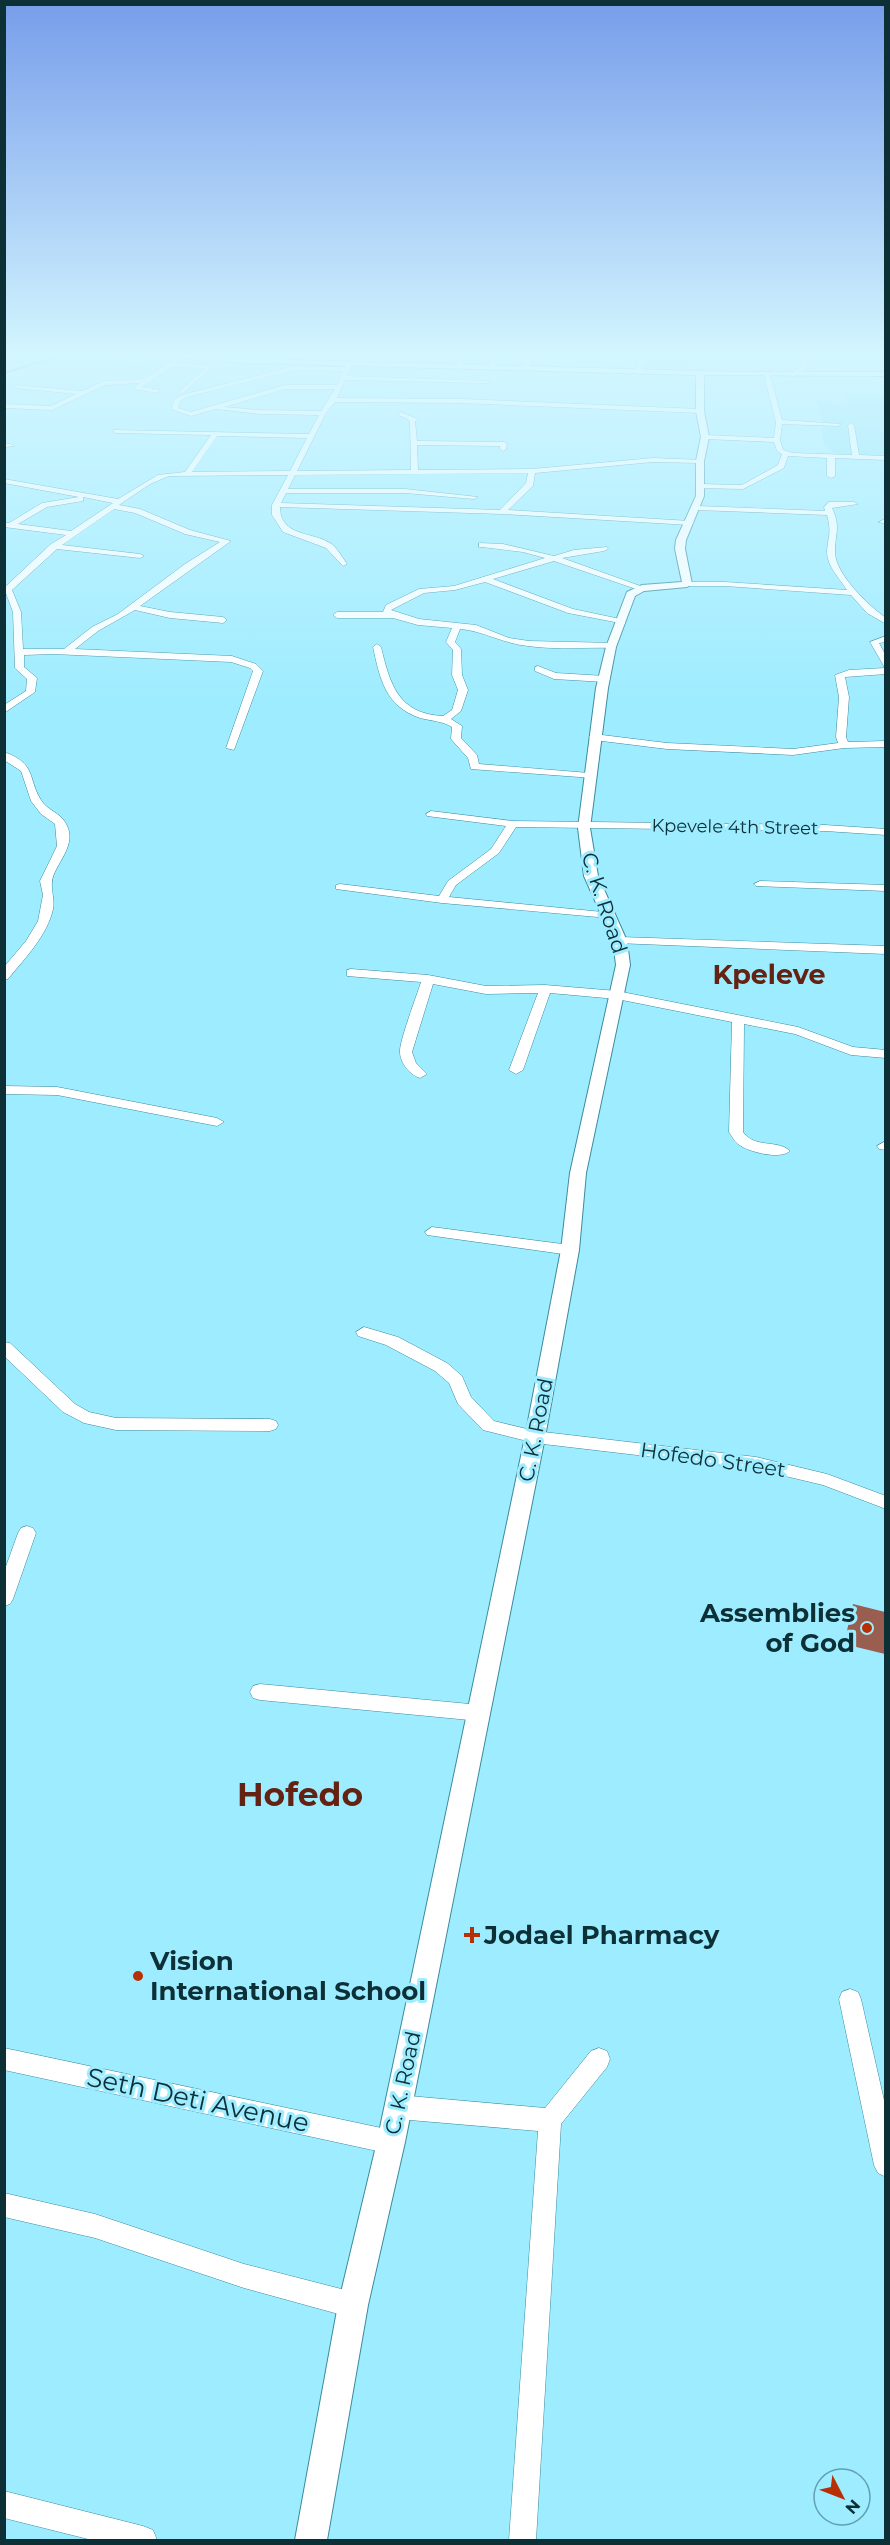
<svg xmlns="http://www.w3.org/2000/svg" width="890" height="2545" viewBox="0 0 890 2545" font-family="Montserrat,sans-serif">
<rect width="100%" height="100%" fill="#9decff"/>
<g fill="#88e1f7">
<polygon points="649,357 692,358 691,371 643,370"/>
<polygon points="846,395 885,395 885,458 837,455 824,444 821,416 816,400 846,402"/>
</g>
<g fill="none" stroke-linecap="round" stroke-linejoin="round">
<polyline stroke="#5064b5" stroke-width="2" points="4,373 67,354"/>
</g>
<polygon fill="#995e4f" points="853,1604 885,1612 885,1654 844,1644"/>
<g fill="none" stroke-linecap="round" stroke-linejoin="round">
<defs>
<g id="minor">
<polygon points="165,354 175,354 139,363 102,357 105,355 139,359"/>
<polygon points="454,354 460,354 464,367 460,367"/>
<polygon points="489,354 495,354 496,368 491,367"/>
<polygon points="526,354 532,354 529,368 526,370 523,368"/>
<polygon points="642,354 648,354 641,371 636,372"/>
<polygon points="795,354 801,354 808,364 805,370 792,377 790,374 800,368 802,364"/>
<polygon points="175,359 178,361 176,363 213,366 182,394 180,391 205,368 171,367 142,387 160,390 158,393 134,389 139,383 105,385 52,410 4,408 4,404 51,406 76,394 16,388 14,385 82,391 104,381 144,379"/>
<path d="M350,361L353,363L347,376L490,381L487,383L345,380L337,398L462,399L700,409L703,411L700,413L462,403L335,402L326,413L297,471L411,470L410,423L408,419L398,415L400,412L418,419L415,421L417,441L504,442L507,444L506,449L503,451L500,449V446L417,445L418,470L532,469L653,458L702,460L700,463L653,462L535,473L533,486L508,510L690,521L694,523L690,525L502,514L280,507C280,538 315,531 333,545C338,550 343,558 347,564L343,566L326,548L283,532L272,515V505L288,475L169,476L150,484L119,505L140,509L190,530L231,541L140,606L170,612L223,617L227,620L223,623L170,618L135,610L98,631L75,649L232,656L256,664L263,671L234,750L226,748L253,671L250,668L231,662L53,654L24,655V667L37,678L35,692L4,713V705L26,691L27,679L15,668L13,612L4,588L51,544L66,535L4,527V523H9L42,503L79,497L4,483V479L118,499L158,475L185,472L211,435L115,433L113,430L309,434L319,415L260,414L216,409L191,416L171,409L175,399L182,395L295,366L345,367ZM295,370L343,371L337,385H285L191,412L178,408L180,401L186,397ZM285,389H335L321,411L260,410L224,407ZM217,436L307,438L290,471L192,472ZM528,473L526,483L500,510L281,503L286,493H405L474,499L478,497L405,489H288L295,475ZM83,497L113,503L71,531L18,524L47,507L83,501ZM114,509L135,513L185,534L220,542L185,564L118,614L92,627L64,649H23L21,612L12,590L57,549L140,558L144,556L140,554L62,545Z"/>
<polygon points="767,373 770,375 782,420 841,424 838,426 782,424 780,440 783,450 793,453 852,455 848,425 851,423 854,425 859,455 886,456 886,460 835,458 835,476 831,478 827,476 827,458 788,456 784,468 743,489 696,488 699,484 742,485 778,465 782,454 777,451 774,442 705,439 702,437 705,435 774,438 776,422 764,375"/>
<polygon points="4,443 14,445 15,446 4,447"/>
<path d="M829,502H854L858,504L832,508C841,527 835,533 835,552C835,574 869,606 886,618V624L867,613L851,595L725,586H687L683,584L687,582H725L847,590C840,579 827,566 827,552C828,536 832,533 827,515L697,510L693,508L697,506L825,511L824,507Z"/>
<polygon points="883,520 886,520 886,524 879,522"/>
<path d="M479,543L503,544L554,556L574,550L607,547L608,549L604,551L562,558L646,588L639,590L554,561L493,579L573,609L625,620V624L568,613L485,582L455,590L424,593L391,610L419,619L476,625L509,638L529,641L615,643L616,645L612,648C584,647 555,650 528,646C504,644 484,631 460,629L455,642L461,649L462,675L468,690L461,711L451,719L462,726L461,738L477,755L479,764L589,773L594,776L593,778L471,769L468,758L451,739L452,727C442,721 432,721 420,718C385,706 380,679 373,647L377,644L381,647C390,684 398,714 443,716L452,710L458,690L452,675L453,650L446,642L452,628L418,625L393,618H337L333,615L337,612H383L386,605L419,589L454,586L545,558L523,552L482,547H479Z"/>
<polygon points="886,636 886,642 879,643 886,656 886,674 845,677 849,697 846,737 848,742 886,741 886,747 844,748 793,755 667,749 594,740 589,737 594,734 667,743 793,749 838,743 836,737 839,697 835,675 849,670 885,668 870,642"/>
<polygon points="538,666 556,673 605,676 610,679 605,682 554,679 535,671 535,667"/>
<path d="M4,752C37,764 27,777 41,800C47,810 60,813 65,822C80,845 53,865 52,882C51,891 55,900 53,909C47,936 25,958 8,979L4,980V967L26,941L38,921L43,895L40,881L57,846L55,824L41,814L31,801L21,771L4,760Z"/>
<polygon points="431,811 513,821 825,825 886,829 886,835 825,831 516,827 499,853 456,885 449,897 613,913 615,915 609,918 442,903 336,889 336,885 340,884 439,896 448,881 491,849 506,826 427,816 426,814"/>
<polygon points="760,881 886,885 886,891 756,886 754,884"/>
<polygon points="620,937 886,946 886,954 616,943 616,939"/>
<path d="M351,969L428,975L486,986L545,985L617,991L798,1027L853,1047L886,1050V1058L851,1055L795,1034L744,1024L743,1132C755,1149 777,1139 790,1151C780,1160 748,1152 738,1144C734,1141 732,1136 729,1132L732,1022L617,999L550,993L523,1070L516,1074L509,1070L538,993L486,994L433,984L412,1052L416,1063L427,1074L420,1078C410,1075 400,1063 400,1052C399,1042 417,995 421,982L347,976V970Z"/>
<polygon points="4,1086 57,1087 217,1118 224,1122 217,1126 57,1095 4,1094"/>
<polygon points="884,1142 886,1150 879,1149 877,1146"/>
<polygon points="432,1227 570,1245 577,1250 570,1255 427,1235 425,1232"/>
<polygon points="364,1327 398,1337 447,1363 462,1376 471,1397 494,1421 535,1431 756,1457 827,1474 886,1496 886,1509 823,1485 756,1469 535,1443 483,1430 458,1404 449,1383 435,1371 386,1345 358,1336 356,1332"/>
<polygon points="4,1342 10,1343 75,1404 89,1412 116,1418 270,1419 276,1421 278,1425 276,1429 270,1431 116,1430 84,1423 63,1412 4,1356"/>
<polygon points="27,1526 33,1528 36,1533 13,1599 10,1604 4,1606 4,1572 18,1533 21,1528"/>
<polygon points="260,1684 480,1705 487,1707 490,1713 487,1719 480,1721 260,1700 253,1698 250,1692 253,1686"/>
<polygon points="850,1989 858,1992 861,1999 886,2109 886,2177 878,2173 874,2165 839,1999 842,1992"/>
<polygon points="4,2048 391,2130 399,2134 403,2142 399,2150 391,2154 4,2070"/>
<polygon points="599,2048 607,2051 610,2059 607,2067 561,2124 536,2540 509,2540 538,2131 398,2119 390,2115 386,2107 390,2099 398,2095 545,2108 591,2051"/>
<polygon points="4,2193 95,2214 244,2264 353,2292 362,2296 366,2305 362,2314 353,2318 244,2288 95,2238 4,2217"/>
<polygon points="4,2491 143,2526 153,2530 157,2540 92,2540 4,2518"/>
</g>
<polygon id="tertiary" points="165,354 254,359 737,372 886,372 886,376 704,375 704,411 709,437 704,461 704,496 686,540 685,549 692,584 687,587 644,591 635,596 616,647 608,688 590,828 598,876 627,941 630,965 586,1173 579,1250 545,1437 405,2142 368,2305 327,2540 295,2540 338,2305 377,2142 525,1437 561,1250 570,1173 616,965 613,941 584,876 578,828 596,688 606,647 627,592 642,585 682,582 675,549 676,540 696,496 696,461 701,437 696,411 696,375 254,363 197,360"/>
</defs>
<use href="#minor" stroke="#3c8b9d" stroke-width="1"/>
<use href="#tertiary" stroke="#3c8b9d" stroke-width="2"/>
<use href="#minor" fill="#fff" fill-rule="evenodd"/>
<use href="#tertiary" fill="#fff" fill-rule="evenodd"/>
</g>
<linearGradient id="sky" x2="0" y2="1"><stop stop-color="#779dea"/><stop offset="0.5" stop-color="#d3f6ff"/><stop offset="1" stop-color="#d3f6ff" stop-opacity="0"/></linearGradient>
<rect width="890" height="710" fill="url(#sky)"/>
<g fill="#b82f03" stroke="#9decff" stroke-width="2">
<circle cx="867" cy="1628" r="6"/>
<path d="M469 1926h6v6h6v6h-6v6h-6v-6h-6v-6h6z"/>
<circle cx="138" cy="1976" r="6"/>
</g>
<g text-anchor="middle" stroke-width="6" stroke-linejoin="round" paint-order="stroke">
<g font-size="18" fill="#0d2f36" stroke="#9decff">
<text transform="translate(735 827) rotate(1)" y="6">Kpevele 4th Street</text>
</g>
<g font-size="21" fill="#0d2f36" stroke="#9decff">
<text transform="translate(604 903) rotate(72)" y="7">C. K. Road</text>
<text transform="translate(536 1430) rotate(-79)" y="7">C. K. Road</text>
<text transform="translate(713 1460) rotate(8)" y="7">Hofedo Street</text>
<text transform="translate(403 2083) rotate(-78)" y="7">C. K. Road</text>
</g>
<g font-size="26" font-weight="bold" fill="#0d2f36" stroke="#9decff" text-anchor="start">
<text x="855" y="1622" text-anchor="end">Assemblies<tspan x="855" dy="30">of God</tspan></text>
<text x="484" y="1944">Jodael Pharmacy</text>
<text x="150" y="1970">Vision<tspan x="150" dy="30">International School</tspan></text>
</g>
<g font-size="26" fill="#0d2f36" stroke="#9decff">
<text transform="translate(198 2100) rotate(12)" y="9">Seth Deti Avenue</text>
</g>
<g font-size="27" font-weight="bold" fill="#652212" stroke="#9decff">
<text x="769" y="984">Kpeleve</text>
</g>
<g font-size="33" font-weight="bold" fill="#652212" stroke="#9decff">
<text x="300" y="1806">Hofedo</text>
</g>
</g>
<rect width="890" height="2545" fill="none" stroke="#0d2f36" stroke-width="12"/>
<g transform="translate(842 2497) rotate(132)"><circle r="28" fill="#9decff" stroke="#63a0af" stroke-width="1.5"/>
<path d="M0-4.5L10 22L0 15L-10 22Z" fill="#b82f03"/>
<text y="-9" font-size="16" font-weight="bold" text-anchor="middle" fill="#0d2f36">N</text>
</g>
</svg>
